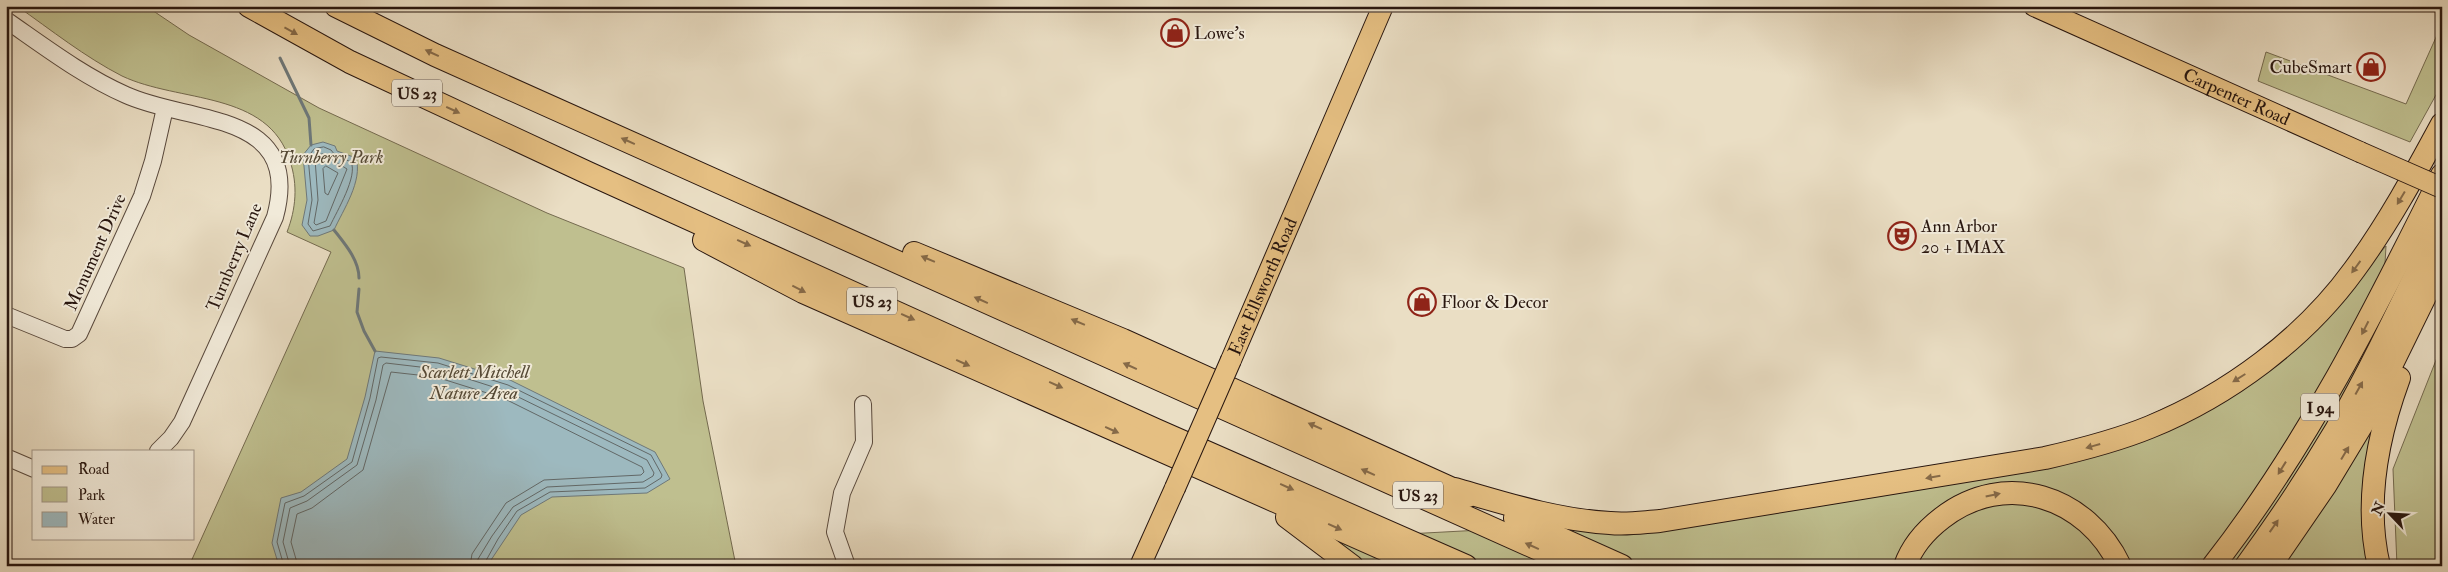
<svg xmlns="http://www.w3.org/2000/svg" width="2448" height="572" viewBox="0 0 2448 572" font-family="'IM FELL Double Pica',serif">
<rect width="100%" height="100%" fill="#eadec4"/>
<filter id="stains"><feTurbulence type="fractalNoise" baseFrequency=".004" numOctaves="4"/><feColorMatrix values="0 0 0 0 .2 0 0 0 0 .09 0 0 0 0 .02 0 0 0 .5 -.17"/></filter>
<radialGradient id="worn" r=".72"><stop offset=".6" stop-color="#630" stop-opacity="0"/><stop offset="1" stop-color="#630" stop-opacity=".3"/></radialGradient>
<g fill="#bfbf8f" stroke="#746a4f">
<path d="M17,6H146L189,35L319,108L547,213L684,268L703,401L736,566H189L331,252L287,232C296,209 298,185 290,161C268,90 179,103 122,76C85,57 51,30 17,6Z"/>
<polygon points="2442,24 2442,84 2410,142 2258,81 2266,52 2406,104"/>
<polygon points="2386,246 2376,419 2371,566 1361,566 1332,538 1556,526 2032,469 2296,348"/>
<polygon points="2442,345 2442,566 2397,566 2393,469"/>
</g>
<g fill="#9db9bf" stroke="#6e7879">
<path d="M323,142L335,146L337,151L356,158C363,181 343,210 334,230L318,236H310L302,225L307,200L303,155L311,145Z"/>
<polygon points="375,351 439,358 510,380 655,452 670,479 647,493 552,497 521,515 487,566 279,566 272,543 281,498 301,492 347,459 365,397"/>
</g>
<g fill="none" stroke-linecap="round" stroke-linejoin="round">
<g stroke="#626867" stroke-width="1">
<path d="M324,147L331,150L335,155L351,162C358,176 337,211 330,226L313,231L308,224L312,200L308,157L314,149Z"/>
<polygon points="323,154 347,169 326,221 316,225 314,223 318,200 315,159 318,155"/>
<polygon points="326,166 338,173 328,195 325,193 323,169"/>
<polyline points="284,566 277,542 285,503 304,496 352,462 370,398 378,358 381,357 438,363 508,385 651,455 662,475 661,478 645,488 550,492 517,511 498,539 483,566"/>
<polyline points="290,566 283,542 290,508 307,501 357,465 376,400 383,365 386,363 437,369 506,391 647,460 654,473 653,476 643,482 547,487 513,507 492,536 478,559 477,566"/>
<polyline points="298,566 291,542 297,514 312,508 363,470 391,372 436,377 503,398 642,467 644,472 641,475 544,480 506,503 472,554 470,566"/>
</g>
<g stroke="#6e7879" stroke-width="3">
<polyline points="280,58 309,118 311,145"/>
<path d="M334,230C345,244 359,260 359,278"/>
<polyline points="359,289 357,312 364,331 375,351"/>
</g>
<defs>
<g id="minor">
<path d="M6,20C45,47 83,76 126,95C189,124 304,110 275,217L182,422L171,438L158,451"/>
<polyline points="6,315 65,339 72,339 79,334 142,196 153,161 165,108"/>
<polyline points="6,457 34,469"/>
<polyline points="847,566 835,532 842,493 864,442 863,404"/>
</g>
<g id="major">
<path id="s1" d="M2034,6L2360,152"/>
<path id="s2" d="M1231,360L1383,6"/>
<polyline points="1140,566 1175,488"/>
</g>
<g id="highway">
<polyline points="249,6 350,62 588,173 1156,430 1466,566"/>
<polyline points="336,6 435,55 1576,566"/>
<polyline points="704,240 803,292 1422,566"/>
<polyline points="914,253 1123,340 1468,496"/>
<path d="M1455,489C1507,504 1556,520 1610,523C1627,525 1644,522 1660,521L2045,458C2080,450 2116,441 2150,427C2228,395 2304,339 2354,270C2388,224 2415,174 2442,124"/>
<polyline points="1287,517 1352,566"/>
<polyline points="1515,518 1622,566"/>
<path d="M1905,566C1912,546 1925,531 1942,518C2005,469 2087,496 2120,566"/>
<path d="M2213,566C2307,446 2375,310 2442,175"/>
<path d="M2246,566C2278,522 2308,477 2336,430C2375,362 2408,290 2442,220"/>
<polyline points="2270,566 2325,486 2363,423 2442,262"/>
<path d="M2379,566C2364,503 2377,438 2399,378"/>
</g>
</defs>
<use href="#minor" stroke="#58483c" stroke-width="18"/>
<use href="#major" stroke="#28160f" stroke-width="22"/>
<use href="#highway" stroke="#28160f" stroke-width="24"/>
<use href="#minor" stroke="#f1ead9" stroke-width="16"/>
<use href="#major" stroke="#e5bf82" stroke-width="20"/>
<use href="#highway" stroke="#e5bf82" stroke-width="22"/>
<defs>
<g id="major-bridge">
<polyline points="2360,152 2442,188"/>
<polyline points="1175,488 1231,360"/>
</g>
</defs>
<use href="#major-bridge" stroke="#28160f" stroke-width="22" stroke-linecap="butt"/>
<use href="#major-bridge" stroke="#e5bf82" stroke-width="20"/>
</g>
<defs><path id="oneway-solid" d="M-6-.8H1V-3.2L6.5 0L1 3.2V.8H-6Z" transform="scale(1.25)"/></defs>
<g fill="#866a48">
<use href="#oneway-solid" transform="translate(291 31) rotate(29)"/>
<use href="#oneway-solid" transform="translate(432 53) rotate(-155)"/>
<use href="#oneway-solid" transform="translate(453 110) rotate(25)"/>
<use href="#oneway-solid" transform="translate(628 141) rotate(-156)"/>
<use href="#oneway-solid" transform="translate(2401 198) rotate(121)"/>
<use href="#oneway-solid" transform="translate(744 243) rotate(24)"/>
<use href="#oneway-solid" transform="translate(928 259) rotate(-157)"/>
<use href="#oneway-solid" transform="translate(2356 267) rotate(126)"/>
<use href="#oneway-solid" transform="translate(799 289) rotate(27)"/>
<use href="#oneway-solid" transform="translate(981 300) rotate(-156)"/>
<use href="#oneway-solid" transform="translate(908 317) rotate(24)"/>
<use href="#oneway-solid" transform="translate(1078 322) rotate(-157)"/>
<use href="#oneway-solid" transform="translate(2365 328) rotate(117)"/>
<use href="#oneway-solid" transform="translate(963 363) rotate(24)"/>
<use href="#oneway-solid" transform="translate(1130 366) rotate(-156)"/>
<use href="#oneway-solid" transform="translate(2239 378) rotate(148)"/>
<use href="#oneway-solid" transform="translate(1056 385) rotate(24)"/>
<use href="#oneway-solid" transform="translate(2359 388) rotate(-61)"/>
<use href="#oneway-solid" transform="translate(1315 426) rotate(-156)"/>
<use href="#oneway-solid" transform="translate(1112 430) rotate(24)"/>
<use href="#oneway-solid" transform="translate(2093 446) rotate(164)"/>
<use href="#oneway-solid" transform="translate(2345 453) rotate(-59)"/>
<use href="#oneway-solid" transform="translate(2282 468) rotate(122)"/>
<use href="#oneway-solid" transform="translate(1368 472) rotate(-156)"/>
<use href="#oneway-solid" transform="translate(1933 477) rotate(170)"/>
<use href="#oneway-solid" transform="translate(1287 487) rotate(24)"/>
<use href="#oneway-solid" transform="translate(1993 495) rotate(-12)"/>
<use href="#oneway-solid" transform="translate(2274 526) rotate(-55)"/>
<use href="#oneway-solid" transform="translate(1335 527) rotate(24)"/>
<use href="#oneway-solid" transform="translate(1532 546) rotate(-156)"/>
</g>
<defs>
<symbol id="shop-ring" viewBox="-11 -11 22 22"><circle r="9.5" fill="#f1ead9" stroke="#8f2418" stroke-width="1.5"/><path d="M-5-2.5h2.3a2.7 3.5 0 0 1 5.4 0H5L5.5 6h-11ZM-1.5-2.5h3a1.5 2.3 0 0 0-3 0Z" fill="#8f2418"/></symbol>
<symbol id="theatre-ring" viewBox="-11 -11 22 22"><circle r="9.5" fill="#f1ead9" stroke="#8f2418" stroke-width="1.5"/><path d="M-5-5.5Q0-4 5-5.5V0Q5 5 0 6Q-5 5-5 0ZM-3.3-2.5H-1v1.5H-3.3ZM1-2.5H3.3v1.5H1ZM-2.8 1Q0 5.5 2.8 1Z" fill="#8f2418"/></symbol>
</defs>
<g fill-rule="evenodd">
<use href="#shop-ring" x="1159" y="17" width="32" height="32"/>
<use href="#shop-ring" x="2355" y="51" width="32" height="32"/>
<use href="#theatre-ring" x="1886" y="220" width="32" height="32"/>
<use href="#shop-ring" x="1406" y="286" width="32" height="32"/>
</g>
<g text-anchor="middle" stroke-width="4" stroke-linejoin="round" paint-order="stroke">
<g fill="#f1ead9" stroke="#64564c" stroke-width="1">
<rect x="392" y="79.5" width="50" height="27" rx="4"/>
<rect x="847" y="287.5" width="50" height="27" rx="4"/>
<rect x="2301" y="393.5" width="38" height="27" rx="4"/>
<rect x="1393" y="481.5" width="50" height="27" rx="4"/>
</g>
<g font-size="16" font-weight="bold" fill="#28160f">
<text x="417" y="99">US 23</text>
<text x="872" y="307">US 23</text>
<text x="2320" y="413">I 94</text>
<text x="1418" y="501">US 23</text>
</g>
<g font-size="18" fill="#28160f" stroke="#f1ead9" text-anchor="start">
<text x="1194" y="39">Lowe's</text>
<text x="2352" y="73" text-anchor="end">CubeSmart</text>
<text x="1921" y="232">Ann Arbor<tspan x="1921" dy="21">20 + IMAX</tspan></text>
<text x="1441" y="308">Floor &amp; Decor</text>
</g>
<g font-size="18" fill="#28160f" stroke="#f1ead9">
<text dy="6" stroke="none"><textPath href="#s1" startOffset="222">Carpenter Road</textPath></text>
<text transform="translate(95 252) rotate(-66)" y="6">Monument Drive</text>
<text transform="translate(234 257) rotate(-67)" y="6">Turnberry Lane</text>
<text dy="6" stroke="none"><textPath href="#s2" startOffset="80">East Ellsworth Road</textPath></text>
</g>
<g font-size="18" font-style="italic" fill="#554935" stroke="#f1ead9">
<text x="331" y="163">Turnberry Park</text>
<text x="474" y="378">Scarlett Mitchell<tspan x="474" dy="21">Nature Area</tspan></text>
</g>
</g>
<rect width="2448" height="572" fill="none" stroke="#eadec4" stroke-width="25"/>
<rect x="8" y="8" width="2433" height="557" fill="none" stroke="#28160f" stroke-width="2.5"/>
<rect x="12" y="12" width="2423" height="547" fill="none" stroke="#28160f"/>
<rect x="32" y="450" width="162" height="90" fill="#f1ead9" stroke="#a19588"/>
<rect x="42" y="466" width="25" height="8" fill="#e5bf82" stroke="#a19588"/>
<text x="78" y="474" font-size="15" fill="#28160f">Road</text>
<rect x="42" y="487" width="25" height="15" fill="#bfbf8f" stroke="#a19588"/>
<text x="78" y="500" font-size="15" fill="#28160f">Park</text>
<rect x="42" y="512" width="25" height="15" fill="#9db9bf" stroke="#a19588"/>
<text x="78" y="524" font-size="15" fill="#28160f">Water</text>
<g transform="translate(2390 514) rotate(295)" stroke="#f1ead9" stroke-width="4" paint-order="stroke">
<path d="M0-4L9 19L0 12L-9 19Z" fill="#28160f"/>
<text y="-8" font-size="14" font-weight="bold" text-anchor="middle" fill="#28160f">N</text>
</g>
<rect width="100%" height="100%" filter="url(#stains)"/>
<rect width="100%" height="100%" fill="url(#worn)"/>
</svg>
